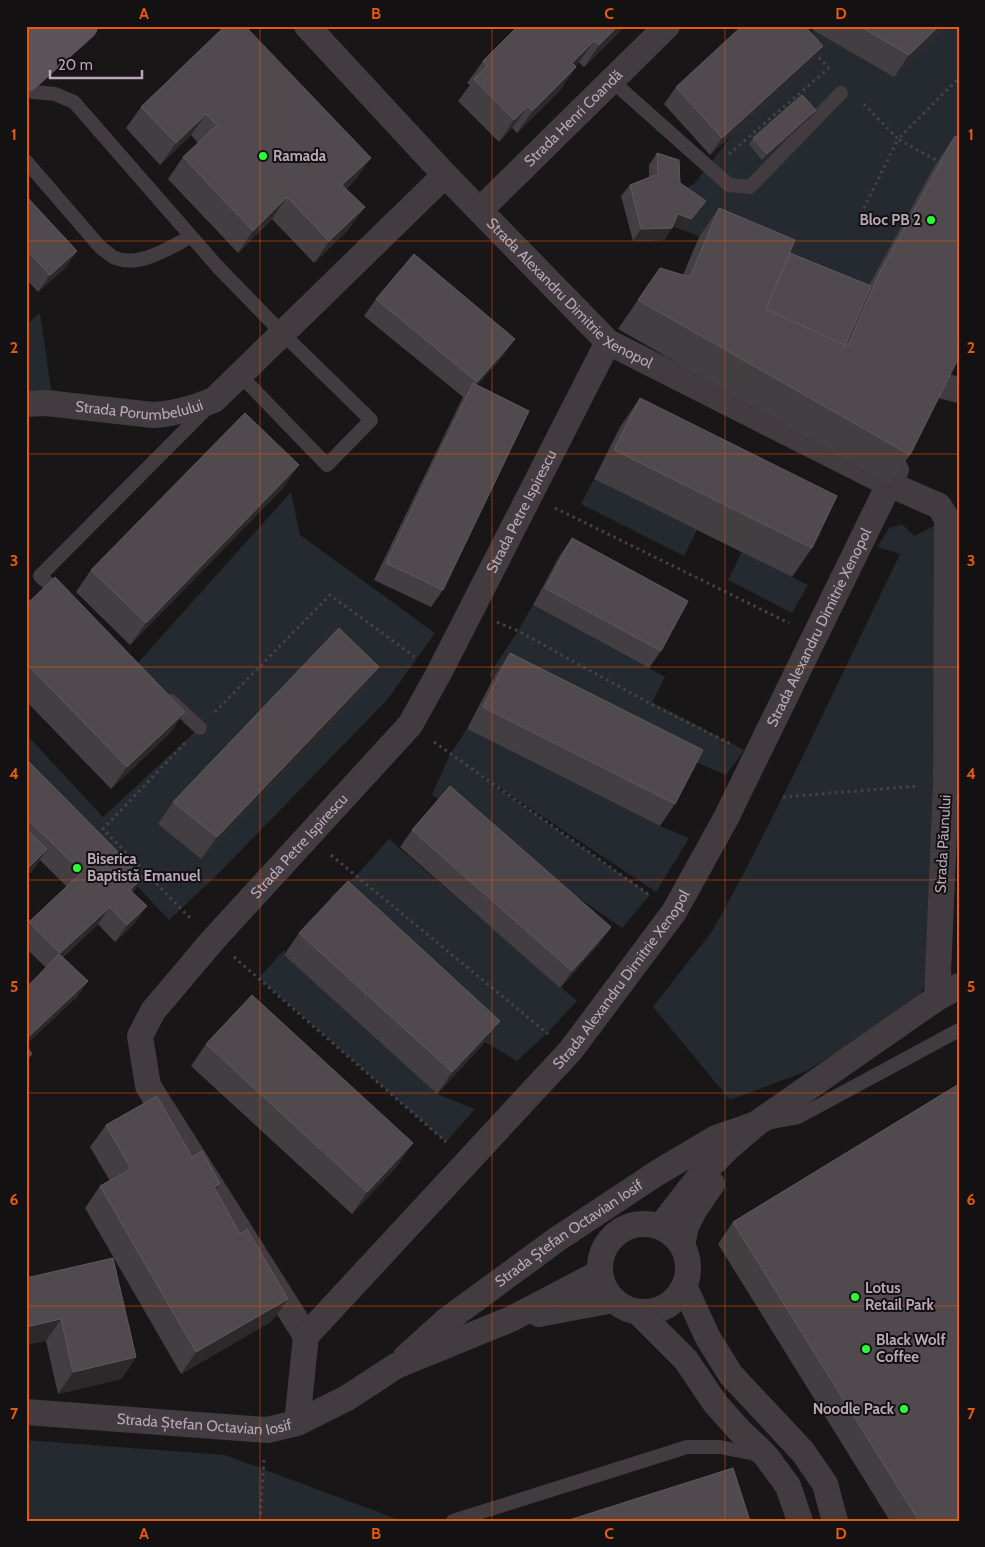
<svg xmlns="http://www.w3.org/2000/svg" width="985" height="1547" viewBox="0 0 985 1547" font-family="Cabin,sans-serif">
<rect width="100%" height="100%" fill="#181617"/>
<g fill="#252a30">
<polygon points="809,26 959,26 959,181 935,166 859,303 683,230 697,213 672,195 694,184 813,31"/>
<polygon points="40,313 52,396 26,396 26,325"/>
<polygon points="594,479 697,530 684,556 581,504"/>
<polygon points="291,492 300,535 435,633 387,700 217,875 169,920 26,768 26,734 103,817 199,728 135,666"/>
<polygon points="947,519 938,964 914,1004 807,1071 730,1100 653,1007 713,930 746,869 800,762 900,554 877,547 889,528 902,524 914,536"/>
<polygon points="742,552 808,585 792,613 728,580"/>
<polygon points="533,605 665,677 652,702 744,750 726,775 489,675 518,631"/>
<polygon points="467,729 660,826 689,838 656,892 477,773 650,895 622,928 432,795 450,754"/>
<polygon points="389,839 577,1001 547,1033 517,1061 485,1042 332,903 331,896 356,876"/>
<polygon points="285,949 284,955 437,1094 475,1109 446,1142 259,978"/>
<polygon points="26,1440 225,1455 402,1521 26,1521"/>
</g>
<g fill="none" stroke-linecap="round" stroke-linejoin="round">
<g stroke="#494048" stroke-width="3" stroke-dasharray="2.5 4" stroke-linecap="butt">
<polyline points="814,53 829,68"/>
<polyline points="729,154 829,68"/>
<polyline points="941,163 898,139 959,78"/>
<polyline points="861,214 898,139 861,101"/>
<polyline points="555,508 789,623"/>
<polyline points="497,622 518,631 651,704 731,744"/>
<polyline points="215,712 330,595 415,657"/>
<polyline points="434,742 651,896"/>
<polyline points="185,743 103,829 192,920"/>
<polyline points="783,797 918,786"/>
<polyline points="331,855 548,1034"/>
<polyline points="234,957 446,1142"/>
<polyline points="260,1521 264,1459"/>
</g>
<g stroke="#423b40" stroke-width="14">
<polyline points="612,81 729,185 750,187 841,93"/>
<polyline points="26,88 33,92 55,94 74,102 217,266 283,334 371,420 327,465 240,375"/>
<path d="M26,161L100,247C104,250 109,254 113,257C138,269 169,248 190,237"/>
<polyline points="62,596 40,576 207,408"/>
<polyline points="171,701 200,728"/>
<polyline points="766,1123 798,1117 959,1030"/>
<polyline points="453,1521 687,1447 720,1447 760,1455"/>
</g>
<g stroke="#423b40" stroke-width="26">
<path id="s1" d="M307,26L445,175L608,342L889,484L939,506L947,519L946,784L937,998"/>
<path id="s2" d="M480,210L667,26"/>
<polyline points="939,385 959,390"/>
<path id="s3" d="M26,404L46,403L153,415C175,414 194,408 214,400L445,175"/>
<circle cx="644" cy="1268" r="44"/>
<polyline points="661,1226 700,1176 727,1149 756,1124 937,998 959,986"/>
<polyline points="682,1245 686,1226 695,1209 712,1184"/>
<polyline points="684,1286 708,1338 731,1375 803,1452 825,1484 835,1521"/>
<polyline points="638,1312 686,1360 715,1403 738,1429 766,1456 788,1486 800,1521"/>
<polyline points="539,1314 613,1300"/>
<path id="s4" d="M306,1336L148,1086L140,1036L153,1011L213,940L410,725L439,673L608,342"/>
<path id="s5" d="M406,1357L447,1320L556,1240L657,1173L716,1138L756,1124"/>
<path id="s6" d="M26,1412L267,1430L297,1423L347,1398L396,1366L511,1319L599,1273"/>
<path id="s7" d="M297,1423L306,1336L571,1050L674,912L726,818L896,470"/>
</g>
<g stroke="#5c525a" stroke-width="28">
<polyline points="26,51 53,26"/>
<polyline points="26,78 84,26"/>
</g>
</g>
<g fill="#433e42">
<polygon points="225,26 356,179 346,189 349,229 314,263 272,219 238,253 168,179 183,157 198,143 191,135 160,165 126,128 141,107"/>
<polygon points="625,26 584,67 579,62 575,66 561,89 517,133 512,128 499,142 458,101 470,85 467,83 483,61"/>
<polygon points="816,26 946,26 894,77 813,30"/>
<polygon points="811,63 710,155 664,104 676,87"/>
<polygon points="816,110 812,116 762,160 749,144 753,138"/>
<polygon points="955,136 910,455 889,484 618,329 660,268 683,275 699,237 719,208 790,253 869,285 935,165"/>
<polygon points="657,153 680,183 698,213 683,230 673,226 664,240 633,241 621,196 630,185 649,177 649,165"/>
<polygon points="26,196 77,251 65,268 38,292 26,279"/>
<polygon points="376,299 503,356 477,385 443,590 431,607 374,580 463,397 364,316"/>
<polygon points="640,398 812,548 792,577 594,479 620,427"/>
<polygon points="284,487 130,645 76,592 91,570"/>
<polygon points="572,538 661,651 649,668 533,605 560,555"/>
<polygon points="26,605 170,733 111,789 26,701"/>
<polygon points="510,653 675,804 660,826 467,729 495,675"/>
<polygon points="364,689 201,859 158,824 173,802"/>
<polygon points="26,759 143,877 133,892 135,923 115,942 98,924 63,957 88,981 76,998 26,948 26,927 29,922 67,887 40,860 32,871 26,877"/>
<polygon points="412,830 611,927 599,944 560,988 400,847"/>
<polygon points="299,933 485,1042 437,1094 284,955"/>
<polygon points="206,1044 398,1165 352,1214 191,1066"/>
<polygon points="106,1125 192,1157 215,1190 272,1321 181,1374 85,1208 100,1186 110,1181 90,1147"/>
<polygon points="733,1222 959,1521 890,1521 718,1244"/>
<polygon points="26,1278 136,1357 121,1379 58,1394 46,1341"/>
</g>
<g fill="#2c292b">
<polygon points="618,26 625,26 584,67 599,45"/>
<polygon points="939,26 946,26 894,77 909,55"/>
<polygon points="595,40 579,62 557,85 572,63"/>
<polygon points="823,46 811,63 710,155 722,138"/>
<polygon points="576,67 561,89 517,133 532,111"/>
<polygon points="528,106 512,128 499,142 514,120"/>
<polygon points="816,110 812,116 762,160 767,154"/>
<polygon points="206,114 191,135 160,165 176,143"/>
<polygon points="371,158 356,179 327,207 342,185"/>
<polygon points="287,197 272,219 238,253 253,231"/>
<polygon points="706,201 698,213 683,230 670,225 678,214"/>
<polygon points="365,207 349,229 314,263 329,241"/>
<polygon points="672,228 664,240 633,241 641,229"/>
<polygon points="77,251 65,268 38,292 50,275"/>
<polygon points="515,339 503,356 465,399 477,382"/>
<polygon points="299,465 284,487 130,645 146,623"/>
<polygon points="379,667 364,689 201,859 217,837"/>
<polygon points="185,712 170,733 111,789 127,767"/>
<polygon points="47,849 32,871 26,877 26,870"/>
<polygon points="143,877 131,895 130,890"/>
<polygon points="147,906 135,923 115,942 127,925"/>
<polygon points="110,907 98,924 48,970 60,953"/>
<polygon points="611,927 599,944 560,988 572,971"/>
<polygon points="88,981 76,998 26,1045 26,1039"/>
<polygon points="500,1021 485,1042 437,1094 452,1072"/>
<polygon points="32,1054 26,1063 26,1059"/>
<polygon points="413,1143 398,1165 352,1214 367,1192"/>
<polygon points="220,1184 205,1205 214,1187"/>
<polygon points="288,1299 272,1321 181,1374 196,1352"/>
<polygon points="61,1319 46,1341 26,1345 26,1327"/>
<polygon points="136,1357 121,1379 58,1394 73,1372"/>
</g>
<g fill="#50494e" stroke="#60585f">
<polygon points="225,26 245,26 371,158 342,185 365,207 329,241 287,197 253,231 183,157 217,125 206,114 176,143 141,107"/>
<polygon points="518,26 618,26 599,45 595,40 572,63 576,67 532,111 528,106 514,120 474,79 487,66 483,61"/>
<polygon points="742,26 805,26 823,46 722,138 676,87"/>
<polygon points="859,26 939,26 909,55"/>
<polygon points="802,95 816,110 767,154 753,138"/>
<polygon points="955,136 959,139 959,357 910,455 638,300 660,268 690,277 719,208 795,240 766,309 848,346 879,274"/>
<polygon points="657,153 679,160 680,183 706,201 691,219 678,214 672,228 641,229 630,185 658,174"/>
<polygon points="26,196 77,251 50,275 26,249"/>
<polygon points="790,253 871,286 845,345 766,309"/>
<polygon points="414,254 515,339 477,382 376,299"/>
<polygon points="473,383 529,411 443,590 386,563"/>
<polygon points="640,398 837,496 812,548 614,450"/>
<polygon points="245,413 299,465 146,623 91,570"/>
<polygon points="572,538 688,601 661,651 545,588"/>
<polygon points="55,577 185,712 127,767 26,663 26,605"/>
<polygon points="339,628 379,667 217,837 173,802"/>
<polygon points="510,653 703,750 675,804 483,707"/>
<polygon points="26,759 143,877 130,890 147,906 127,925 110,907 60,953 29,922 82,872 26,818"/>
<polygon points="450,786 611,927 572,971 412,830"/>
<polygon points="26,829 47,849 26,870"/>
<polygon points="348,881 500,1021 452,1072 299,933"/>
<polygon points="59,954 88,981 26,1039 26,988"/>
<polygon points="252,995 413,1143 367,1192 206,1044"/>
<polygon points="26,1045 32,1054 26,1059"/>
<polygon points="959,1084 959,1331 958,1331 959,1333 959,1521 919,1521 733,1222"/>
<polygon points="157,1096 192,1157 202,1151 220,1184 214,1187 240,1234 247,1229 288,1299 196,1352 100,1186 131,1169 106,1125"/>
<polygon points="113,1258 136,1357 73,1372 61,1319 26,1327 26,1278"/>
<polygon points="733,1468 750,1521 566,1521"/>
</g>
<path fill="none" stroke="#e8590c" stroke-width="1" stroke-opacity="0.55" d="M260,26V1521M492,26V1521M725,26V1521M26,241H959M26,454H959M26,667H959M26,880H959M26,1093H959M26,1306H959"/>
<g fill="#27ff38" stroke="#131112" stroke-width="2">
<circle cx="263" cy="156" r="5"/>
<circle cx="931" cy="220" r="5"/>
<circle cx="77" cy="868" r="5"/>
<circle cx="855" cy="1297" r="5"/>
<circle cx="866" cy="1349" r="5"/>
<circle cx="904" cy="1409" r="5"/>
</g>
<g text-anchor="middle" stroke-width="4" stroke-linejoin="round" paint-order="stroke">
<g font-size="15" fill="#b9a7b7" stroke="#131112">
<text dy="5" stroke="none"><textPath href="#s2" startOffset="131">Strada Henri Coandă</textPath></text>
<text dy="5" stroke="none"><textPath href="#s1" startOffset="376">Strada Alexandru Dimitrie Xenopol</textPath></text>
<text dy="5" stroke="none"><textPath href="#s3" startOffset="114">Strada Porumbelului</textPath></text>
<text dy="5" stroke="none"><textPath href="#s4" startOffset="1000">Strada Petre Ispirescu</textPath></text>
<text dy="5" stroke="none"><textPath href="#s7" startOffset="969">Strada Alexandru Dimitrie Xenopol</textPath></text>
<text transform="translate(943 844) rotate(-87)" y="5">Strada Păunului</text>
<text dy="5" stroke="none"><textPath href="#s4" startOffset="595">Strada Petre Ispirescu</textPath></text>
<text dy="5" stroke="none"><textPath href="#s7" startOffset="564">Strada Alexandru Dimitrie Xenopol</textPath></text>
<text dy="5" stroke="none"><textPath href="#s5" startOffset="205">Strada Ștefan Octavian Iosif</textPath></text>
<text dy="5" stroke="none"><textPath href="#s6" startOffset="179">Strada Ștefan Octavian Iosif</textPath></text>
</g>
<g font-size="15" font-weight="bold" fill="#b9a7b7" stroke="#131112" text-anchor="start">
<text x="273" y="161">Ramada</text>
<text x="921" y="225" text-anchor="end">Bloc PB 2</text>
<text x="87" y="864">Biserica<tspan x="87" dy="17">Baptistă Emanuel</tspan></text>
<text x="865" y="1293">Lotus<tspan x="865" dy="17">Retail Park</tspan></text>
<text x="876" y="1345">Black Wolf<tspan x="876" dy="17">Coffee</tspan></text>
<text x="894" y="1414" text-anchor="end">Noodle Pack</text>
</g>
</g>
<rect width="985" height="1547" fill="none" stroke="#131112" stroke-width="55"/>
<path d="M50 70v8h92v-8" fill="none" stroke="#b9a7b7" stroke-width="2.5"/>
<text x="58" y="70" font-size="15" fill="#b9a7b7" stroke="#131112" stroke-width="4" paint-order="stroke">20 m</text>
<rect x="28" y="28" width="930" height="1492" fill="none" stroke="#e8590c" stroke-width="2"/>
<g font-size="16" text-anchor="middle" font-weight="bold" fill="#e8590c">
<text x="144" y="19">A</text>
<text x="376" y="19">B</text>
<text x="609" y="19">C</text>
<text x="841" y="19">D</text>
<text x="14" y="140">1</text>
<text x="971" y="140">1</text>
<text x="14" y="353">2</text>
<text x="971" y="353">2</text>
<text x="14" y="566">3</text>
<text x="971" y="566">3</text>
<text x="14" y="779">4</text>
<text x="971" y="779">4</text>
<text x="14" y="992">5</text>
<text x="971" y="992">5</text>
<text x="14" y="1205">6</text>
<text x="971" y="1205">6</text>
<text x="14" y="1419">7</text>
<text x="971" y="1419">7</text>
<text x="144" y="1539">A</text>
<text x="376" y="1539">B</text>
<text x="609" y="1539">C</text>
<text x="841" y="1539">D</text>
</g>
</svg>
